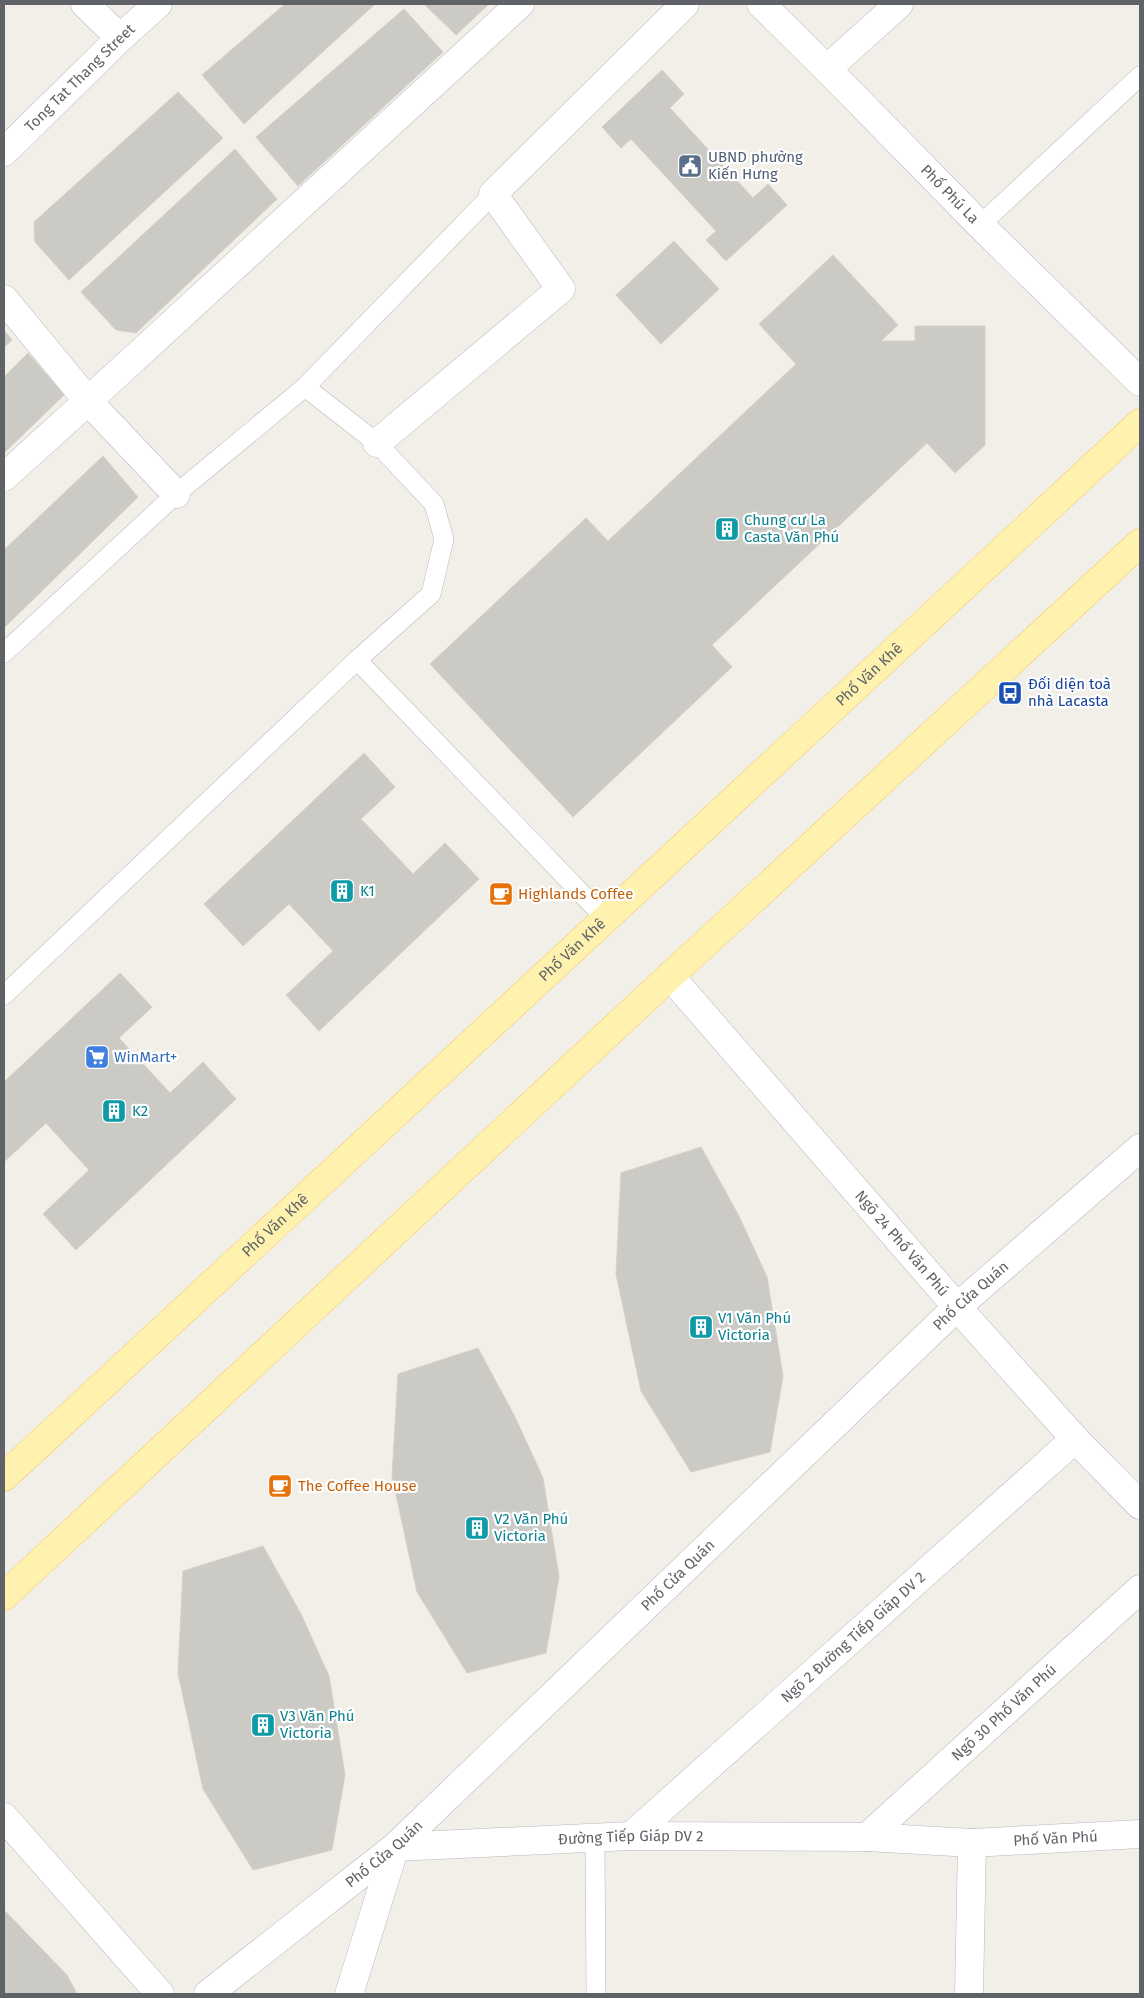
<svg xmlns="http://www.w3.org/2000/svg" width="1144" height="1998" viewBox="0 0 1144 1998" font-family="'Fira Sans',sans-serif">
<rect width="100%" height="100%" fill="#f1efe8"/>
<g fill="#cccac5" stroke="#d6d1c6">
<polygon points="285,4 375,4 244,124 202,75"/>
<polygon points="424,4 489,4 456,35"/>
<polygon points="404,9 443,52 298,186 256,137"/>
<polygon points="662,70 684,94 670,108 753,198 768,184 787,205 726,261 706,240 716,231 631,139 621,148 602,127"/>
<polygon points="178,92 223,138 69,280 35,242 34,222"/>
<polygon points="235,149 277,199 136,333 116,330 81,292"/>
<polygon points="674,241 719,289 661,344 616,295"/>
<polygon points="833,255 898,325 881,341 915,341 915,326 985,326 985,445 955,473 927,443 712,645 732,667 573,817 430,664 586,518 608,541 796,364 759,324"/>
<polygon points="4,330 12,340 4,347"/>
<polygon points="28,353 64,395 4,453 4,377"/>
<polygon points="103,456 138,497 4,628 4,550"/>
<polygon points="364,753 395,787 361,819 413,874 445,843 479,879 319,1031 286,995 333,951 289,904 243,946 204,904"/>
<polygon points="120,973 152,1007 119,1038 170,1093 203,1062 236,1099 76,1250 43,1214 89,1170 46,1123 4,1162 4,1082"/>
<polygon points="701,1147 739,1216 767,1277 783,1376 770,1452 691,1472 641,1391 616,1274 621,1173"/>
<polygon points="478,1348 515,1417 543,1478 559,1577 546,1653 467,1673 417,1592 392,1476 398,1374"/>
<polygon points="263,1546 301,1614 329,1676 345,1775 332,1850 253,1870 203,1789 178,1673 183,1571"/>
<polygon points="4,1910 67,1975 77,1994 4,1994"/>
</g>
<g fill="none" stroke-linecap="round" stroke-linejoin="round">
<defs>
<g id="lane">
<polyline points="980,225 1140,76"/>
<polyline points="305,387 493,194"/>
<polyline points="4,653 176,494 305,387 377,443 434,504 444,539 431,594 357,660 606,919"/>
<polyline points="4,995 357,660"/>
<polyline points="595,1838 596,1994"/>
</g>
<g id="street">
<polyline points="85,4 120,38"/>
<path id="s1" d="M761,4L827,69L980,225L1140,382"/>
<polyline points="827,69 899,4"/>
<path id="s2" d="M4,152L120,38L158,4"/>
<polyline points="4,299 88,401 176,494"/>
<polyline points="377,443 561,289 493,194 685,4"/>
<polyline points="4,477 88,401 520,4"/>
<path id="s3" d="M670,976L957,1307L1075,1439L1140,1505"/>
<polyline points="4,1817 160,1994"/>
<path id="s4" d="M631,1836L1075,1439"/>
<path id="s5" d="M867,1837L1140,1589"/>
<path id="s6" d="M208,1994L395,1847L957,1307L1140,1148"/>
<path id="s7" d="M349,1994L395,1847L631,1836L867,1837L972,1843L1140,1834"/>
<polyline points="969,1994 972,1843"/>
</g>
<g id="primary">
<path id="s8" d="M4,1477L1140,423"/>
<polyline points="4,1596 670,976 1140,543"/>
</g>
</defs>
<use href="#lane" stroke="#b5b8bc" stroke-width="20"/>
<use href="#street" stroke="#b5b8bc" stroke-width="29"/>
<use href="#primary" stroke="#f2c960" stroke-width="29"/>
<use href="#lane" stroke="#fff" stroke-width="19"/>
<use href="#street" stroke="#fff" stroke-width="28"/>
<use href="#primary" stroke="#fff2af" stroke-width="28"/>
</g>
<defs>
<symbol id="civic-square" viewBox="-11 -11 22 22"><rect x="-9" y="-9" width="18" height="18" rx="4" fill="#5c6f8a" stroke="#fff"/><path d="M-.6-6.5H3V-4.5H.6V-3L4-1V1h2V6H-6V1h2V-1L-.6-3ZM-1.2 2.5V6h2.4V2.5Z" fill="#fff"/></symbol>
<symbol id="building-square" viewBox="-11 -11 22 22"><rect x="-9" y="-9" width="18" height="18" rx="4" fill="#0f9aa8" stroke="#fff"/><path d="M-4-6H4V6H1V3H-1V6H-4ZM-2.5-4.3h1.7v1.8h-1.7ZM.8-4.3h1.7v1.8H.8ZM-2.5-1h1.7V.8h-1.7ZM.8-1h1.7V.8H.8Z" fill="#fff"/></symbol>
<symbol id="bus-square" viewBox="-11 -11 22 22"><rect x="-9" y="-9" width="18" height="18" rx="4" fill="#1a4fb4" stroke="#fff"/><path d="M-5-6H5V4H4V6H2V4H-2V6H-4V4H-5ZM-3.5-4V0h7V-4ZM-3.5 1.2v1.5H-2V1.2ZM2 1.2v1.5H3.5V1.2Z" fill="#fff"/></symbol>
<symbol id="cafe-square" viewBox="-11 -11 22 22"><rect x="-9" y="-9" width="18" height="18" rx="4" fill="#e8710a" stroke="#fff"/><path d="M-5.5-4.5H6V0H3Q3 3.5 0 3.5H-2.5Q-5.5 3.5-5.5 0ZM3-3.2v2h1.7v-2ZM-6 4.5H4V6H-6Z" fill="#fff"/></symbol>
<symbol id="supermarket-square" viewBox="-11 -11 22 22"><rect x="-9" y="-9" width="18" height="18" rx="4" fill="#3f7fe0" stroke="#fff"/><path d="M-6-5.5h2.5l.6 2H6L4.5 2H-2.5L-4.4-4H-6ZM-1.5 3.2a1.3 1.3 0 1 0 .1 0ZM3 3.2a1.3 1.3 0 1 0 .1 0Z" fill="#fff"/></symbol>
</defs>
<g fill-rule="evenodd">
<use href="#civic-square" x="676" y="152" width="28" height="28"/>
<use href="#building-square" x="713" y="515" width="28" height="28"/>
<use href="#bus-square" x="996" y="679" width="28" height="28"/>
<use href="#building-square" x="328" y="877" width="28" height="28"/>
<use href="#cafe-square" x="487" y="880" width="28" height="28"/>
<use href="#supermarket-square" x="83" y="1043" width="28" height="28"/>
<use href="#building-square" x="100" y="1097" width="28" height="28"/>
<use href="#building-square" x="687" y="1313" width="28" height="28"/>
<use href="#cafe-square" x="266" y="1472" width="28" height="28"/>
<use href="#building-square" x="463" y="1514" width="28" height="28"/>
<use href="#building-square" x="249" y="1711" width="28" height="28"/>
</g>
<g text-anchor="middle" stroke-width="4.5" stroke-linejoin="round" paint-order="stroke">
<g font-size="15" fill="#5f6368" stroke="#fff">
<text dy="5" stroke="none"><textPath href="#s2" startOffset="106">Tong Tat Thang Street</textPath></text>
<text dy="5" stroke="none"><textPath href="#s1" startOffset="268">Phố Phú La</textPath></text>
<text dy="5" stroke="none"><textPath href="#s8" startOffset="1180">Phố Văn Khê</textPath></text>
<text dy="5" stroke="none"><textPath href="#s8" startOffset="775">Phố Văn Khê</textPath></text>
<text dy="5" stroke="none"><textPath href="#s8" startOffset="370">Phố Văn Khê</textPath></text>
<text dy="5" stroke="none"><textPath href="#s3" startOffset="354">Ngõ 24 Phố Văn Phú</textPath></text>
<text dy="5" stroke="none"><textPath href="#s6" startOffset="1035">Phố Cửa Quán</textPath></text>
<text dy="5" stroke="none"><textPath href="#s6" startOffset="630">Phố Cửa Quán</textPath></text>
<text dy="5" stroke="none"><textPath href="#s4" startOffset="298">Ngõ 2 Đường Tiếp Giáp DV 2</textPath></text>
<text dy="5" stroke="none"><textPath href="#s5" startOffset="185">Ngõ 30 Phố Văn Phú</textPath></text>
<text dy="5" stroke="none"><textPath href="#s7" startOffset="390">Đường Tiếp Giáp DV 2</textPath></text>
<text dy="5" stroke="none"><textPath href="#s7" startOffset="815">Phố Văn Phú</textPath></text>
<text dy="5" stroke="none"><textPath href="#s6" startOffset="225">Phố Cửa Quán</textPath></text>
</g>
<g font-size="15" fill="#4e5e75" stroke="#fff" text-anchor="start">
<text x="708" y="162">UBND phường<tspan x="708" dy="17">Kiến Hưng</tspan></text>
</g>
<g font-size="15" fill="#0d838f" stroke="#fff" text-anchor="start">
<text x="744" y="525">Chung cư La<tspan x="744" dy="17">Casta Văn Phú</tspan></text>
<text x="360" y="896">K1</text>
<text x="132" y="1116">K2</text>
<text x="718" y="1323">V1 Văn Phú<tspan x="718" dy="17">Victoria</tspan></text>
<text x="494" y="1524">V2 Văn Phú<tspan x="494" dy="17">Victoria</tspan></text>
<text x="280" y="1721">V3 Văn Phú<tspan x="280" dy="17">Victoria</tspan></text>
</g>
<g font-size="15" fill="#164399" stroke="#fff" text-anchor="start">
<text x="1028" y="689">Đối diện toà<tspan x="1028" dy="17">nhà Lacasta</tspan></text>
</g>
<g font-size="15" fill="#c56008" stroke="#fff" text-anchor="start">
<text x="518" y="899">Highlands Coffee</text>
<text x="298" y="1491">The Coffee House</text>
</g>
<g font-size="15" fill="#366cbe" stroke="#fff" text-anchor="start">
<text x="114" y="1062">WinMart+</text>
</g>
</g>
<rect width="1144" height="1998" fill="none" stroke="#5f6368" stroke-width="10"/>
</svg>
